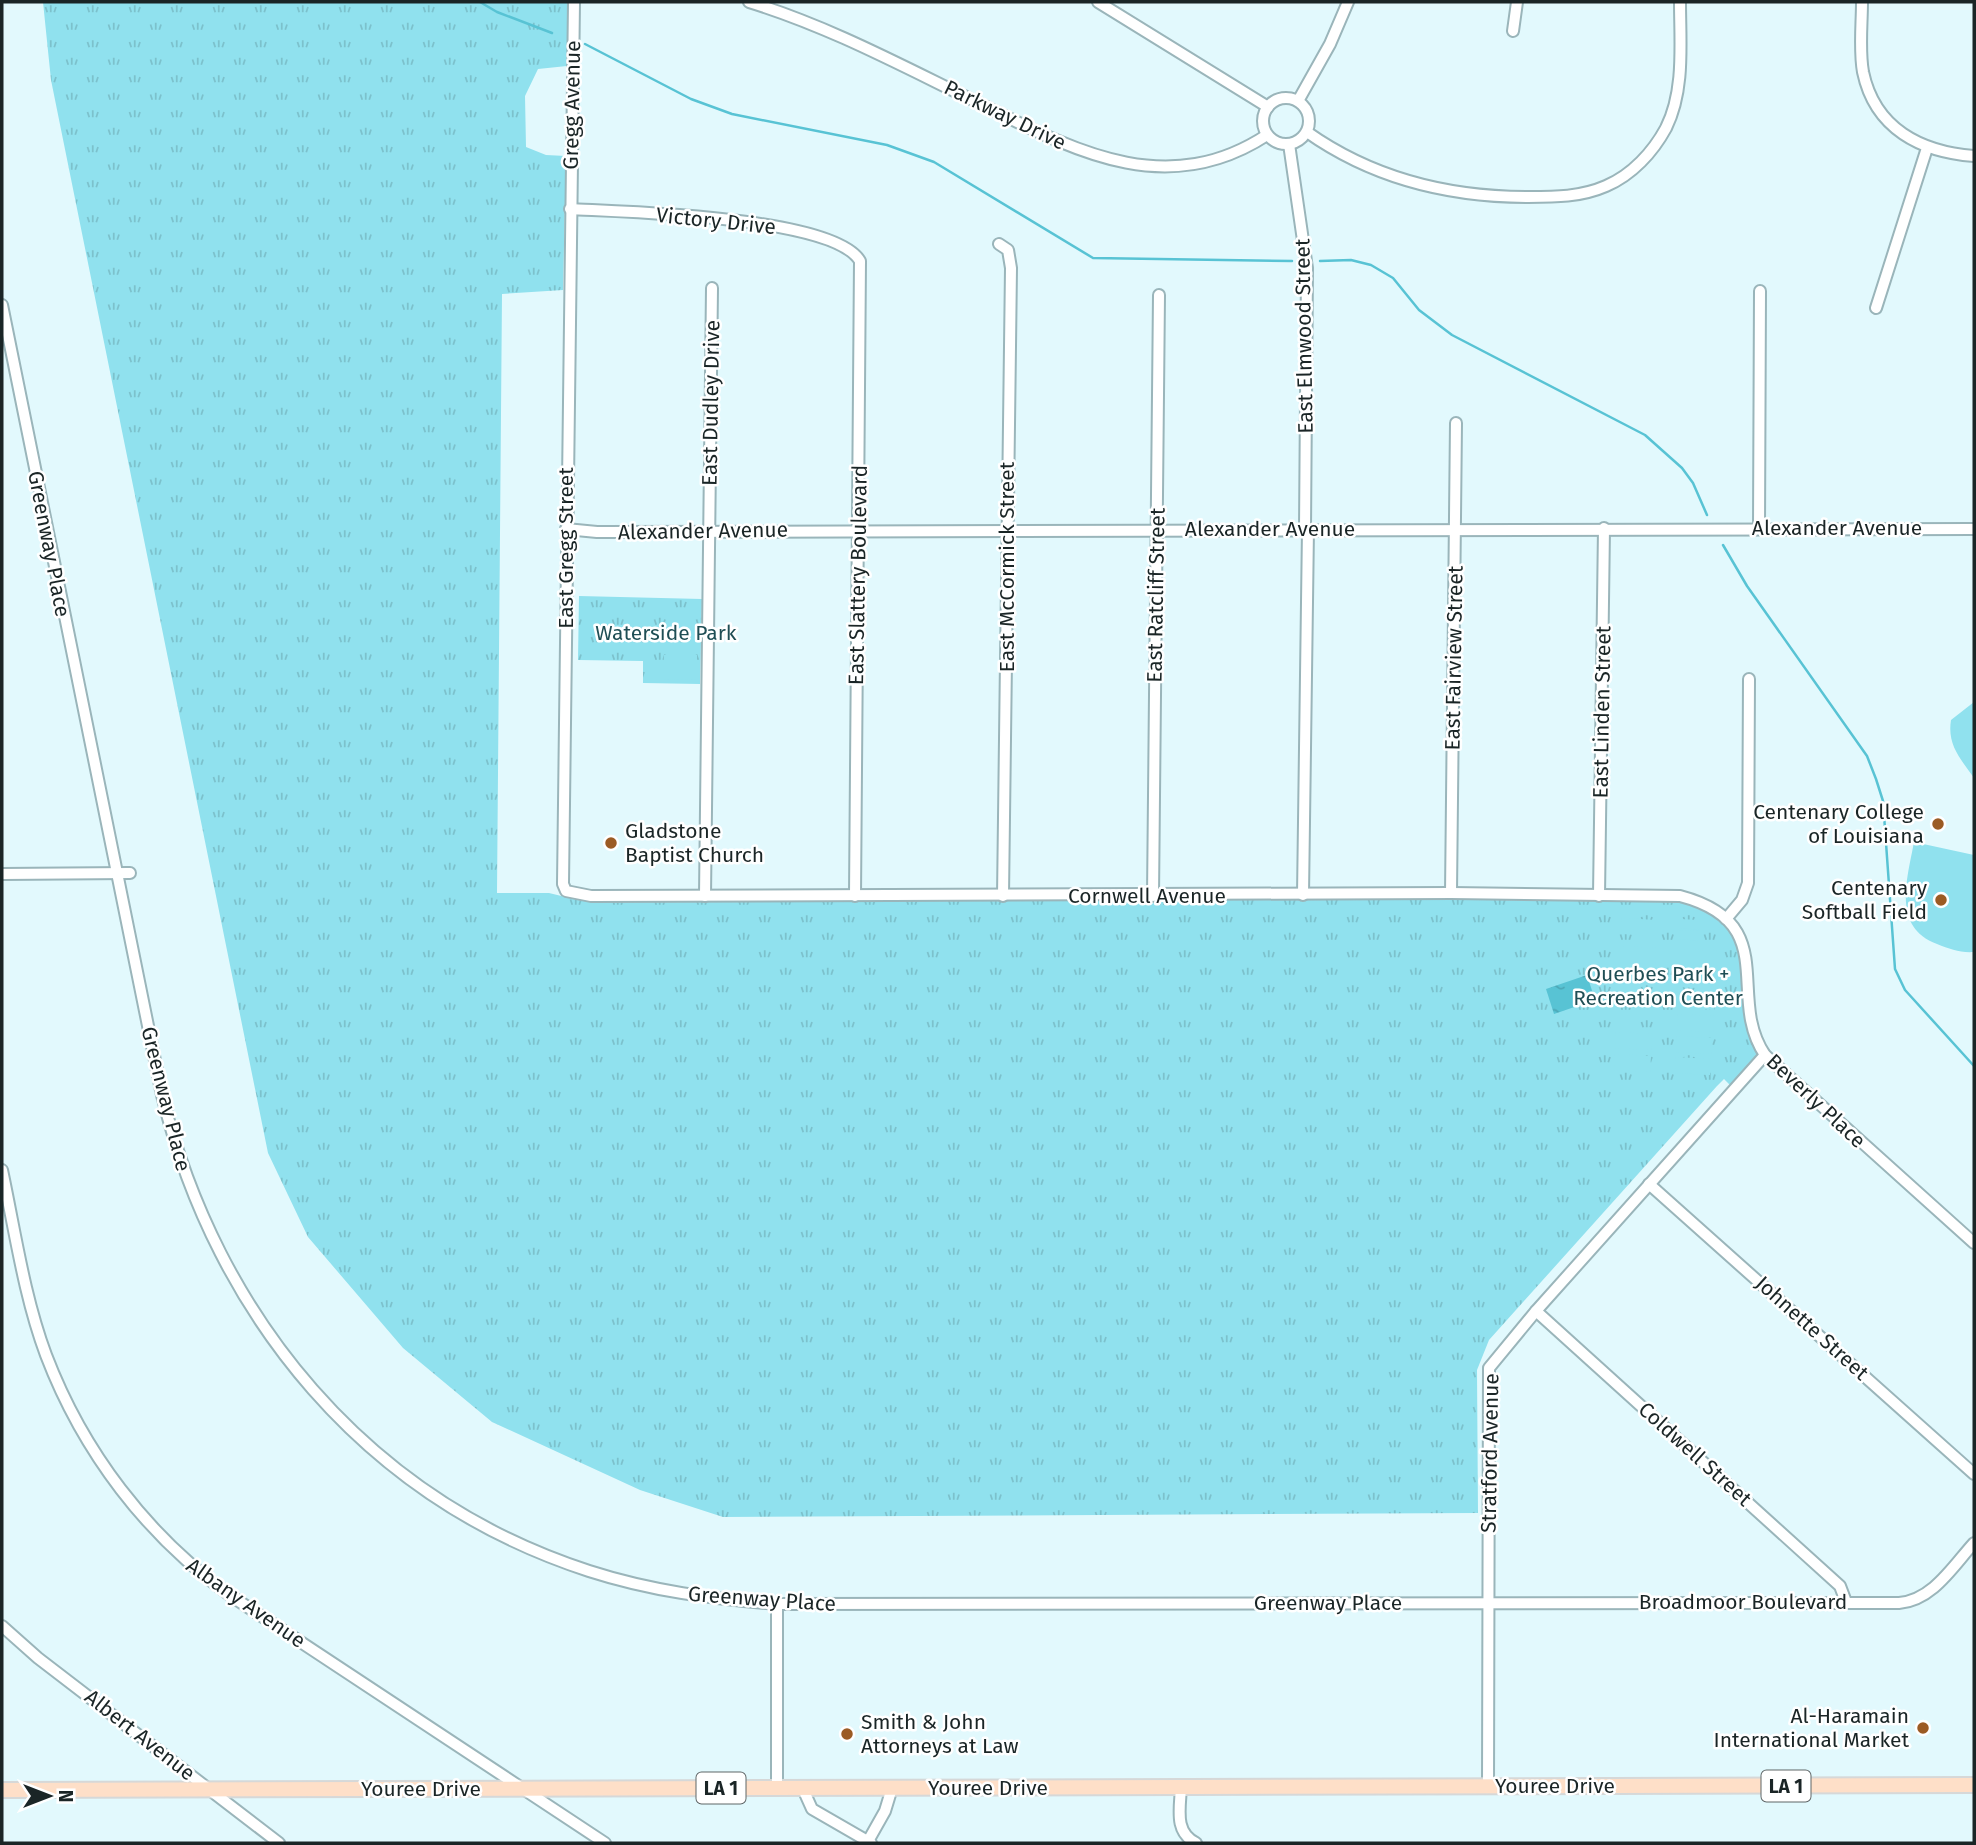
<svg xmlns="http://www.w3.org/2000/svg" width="1976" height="1845" viewBox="0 0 1976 1845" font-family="'Fira Sans',sans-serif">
<defs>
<pattern id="grass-tufts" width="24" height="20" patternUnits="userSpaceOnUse" patternTransform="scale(1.75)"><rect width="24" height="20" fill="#90e1ee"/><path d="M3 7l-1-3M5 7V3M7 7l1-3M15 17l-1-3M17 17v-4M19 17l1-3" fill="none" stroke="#7cc1cc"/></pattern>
<pattern id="water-ripples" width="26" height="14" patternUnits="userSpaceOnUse" patternTransform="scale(1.75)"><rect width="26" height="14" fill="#58c3d4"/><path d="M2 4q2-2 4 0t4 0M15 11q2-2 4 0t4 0" fill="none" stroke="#4ca7b6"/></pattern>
</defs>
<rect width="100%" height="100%" fill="#e2f9fd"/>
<g fill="url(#grass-tufts)">
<polygon points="43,2 567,2 567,66 538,69 525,96 526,147 546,155 566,156 563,290 502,294 497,893 549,893 578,900 633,902 1233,900 1234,896 1457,899 1599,896 1696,900 1735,931 1749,1009 1765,1055 1734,1089 1724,1079 1717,1086 1489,1340 1477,1370 1478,1513 723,1517 640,1490 492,1422 403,1348 308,1237 268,1153 51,80"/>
<polygon points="579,596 702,599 700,684 643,683 643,661 578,660"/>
</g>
<g fill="#90e1ee">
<polygon points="664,655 697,655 697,680 663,679"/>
<path d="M1974,702V778C1960,758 1947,745 1951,720Z"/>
<path d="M1914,842L1974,855V952C1960,953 1950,949 1937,944C1892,927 1907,880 1914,842Z"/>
<polygon points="1622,918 1657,920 1657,936 1621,934"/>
<polygon points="1680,919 1700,920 1700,930 1680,928"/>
<polygon points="1680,930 1699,931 1699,941 1679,939"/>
<polygon points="1620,946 1656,948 1655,964 1620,962"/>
<polygon points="1681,949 1717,951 1716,967 1681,965"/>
<polygon points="1620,967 1655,969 1654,985 1619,983"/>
<polygon points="1680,971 1716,972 1715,989 1679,987"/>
<polygon points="1679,992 1715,994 1714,1010 1678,1008"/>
<polygon points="1678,1014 1714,1016 1713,1032 1677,1030"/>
<polygon points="1616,1032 1652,1034 1651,1050 1615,1048"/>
<polygon points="1677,1036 1712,1038 1711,1054 1676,1052"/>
<polygon points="1615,1054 1651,1056 1650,1072 1614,1070"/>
<polygon points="1676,1057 1711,1059 1710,1075 1675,1073"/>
</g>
<polygon fill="url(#water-ripples)" points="1587,975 1595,1000 1554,1014 1546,989"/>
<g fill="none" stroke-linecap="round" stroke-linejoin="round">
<g stroke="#58c3d4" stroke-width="2.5">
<polyline points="480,2 497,12 552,33"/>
<polyline points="585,44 691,99 732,114 887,145 934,162 1093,258 1292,261"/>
<polyline points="1320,261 1351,260 1371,265 1393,278 1419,310 1452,335 1645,435 1682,468 1693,483 1707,515"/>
<polyline points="1723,545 1747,586 1867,756 1876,779 1883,801 1895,969 1905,990 1974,1066"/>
</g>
<defs>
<g id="minor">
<path d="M574,2L563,884L566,891L591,896L1451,893L1680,896C1783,923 1725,996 1765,1055L1974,1243"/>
<path d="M749,2C821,24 887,58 954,91C1057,140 1157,207 1267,135"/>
<polyline points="1098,2 1268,107"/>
<path d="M1862,2C1862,24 1859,50 1863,72C1875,129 1921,152 1974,156"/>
<polyline points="1513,31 1517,2"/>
<circle cx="1286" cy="121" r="23"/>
<polyline points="1298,101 1330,44 1348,2"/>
<path d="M1307,132C1372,178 1448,197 1528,197C1555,197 1581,197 1606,186C1632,175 1653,152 1666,128C1685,90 1680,43 1680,2"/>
<polyline points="1289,144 1307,268 1305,529"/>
<path d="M570,209C624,212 833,216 860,261L855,896"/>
<polyline points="999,244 1008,250 1011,268 1003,896"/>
<path d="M2,305L162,1095C217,1318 367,1499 589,1571C651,1591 713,1599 777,1604L1899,1603C1933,1600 1953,1566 1974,1543"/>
<polyline points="1876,308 1927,148"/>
<polyline points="1759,528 1760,291"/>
<polyline points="566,529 597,532 1974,529"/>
<polyline points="2,874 130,873"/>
<polyline points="1451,893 1456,423"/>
<polyline points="1303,895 1308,529"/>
<polyline points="705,896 712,288"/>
<polyline points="1153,896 1159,295"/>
<polyline points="1599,896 1604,528"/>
<polyline points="1726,919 1742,900 1748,883 1749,679"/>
<path d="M2,1170C15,1231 24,1296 46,1355C83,1452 147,1536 231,1596L605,1843"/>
<polyline points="1649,1184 1974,1474"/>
<polyline points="1536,1311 1840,1586 1846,1602"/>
<polyline points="777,1604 777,1788"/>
<polyline points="2,1626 38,1658 279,1843"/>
<path d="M1181,1787C1180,1809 1174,1832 1196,1843"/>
<polyline points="1488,1787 1489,1368 1536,1311 1765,1055"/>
<polyline points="803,1789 812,1809 871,1843"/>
<polyline points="867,1843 885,1811 892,1788"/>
</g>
<polyline id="major" points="2,1790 1974,1785"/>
</defs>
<use href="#minor" stroke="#9ab5ba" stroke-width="14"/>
<use href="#major" stroke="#d6d8d8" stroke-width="18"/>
<use href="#minor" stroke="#fff" stroke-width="10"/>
<use href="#major" stroke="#fedfc8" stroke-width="14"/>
</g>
<g fill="#9b5b24" stroke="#fff" stroke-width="2.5">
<circle cx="1938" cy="824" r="7"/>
<circle cx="611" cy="843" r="7"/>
<circle cx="1941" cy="900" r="7"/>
<circle cx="1923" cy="1728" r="7"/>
<circle cx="847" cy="1734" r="7"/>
</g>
<g text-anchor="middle" stroke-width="5" stroke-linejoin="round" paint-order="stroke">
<g fill="#fff" stroke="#5f6667" stroke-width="2">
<rect x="1761.5" y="1770.5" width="49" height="31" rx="5"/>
<rect x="696.5" y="1772.5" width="49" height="31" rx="5"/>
</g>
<g font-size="19" font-weight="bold" fill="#1a2526">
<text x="1786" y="1793">LA 1</text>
<text x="721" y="1795">LA 1</text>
</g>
<g font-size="21" fill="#1a2526" stroke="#fff">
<text transform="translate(572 105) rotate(-89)" y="7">Gregg Avenue</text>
<text transform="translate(1005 115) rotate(26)" y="7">Parkway Drive</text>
<text transform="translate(716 221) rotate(6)" y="7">Victory Drive</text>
<text transform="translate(1304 336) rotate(-91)" y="7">East Elmwood Street</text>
<text transform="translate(711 403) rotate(-89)" y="7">East Dudley Drive</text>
<text x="1837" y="535">Alexander Avenue</text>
<text x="1270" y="536">Alexander Avenue</text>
<text transform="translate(703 531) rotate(-1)" y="7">Alexander Avenue</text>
<text transform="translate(49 544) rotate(79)" y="7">Greenway Place</text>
<text transform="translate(566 548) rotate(-90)" y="7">East Gregg Street</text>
<text transform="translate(1007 567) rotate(-90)" y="7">East McCormick Street</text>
<text transform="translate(858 575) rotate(-89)" y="7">East Slattery Boulevard</text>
<text transform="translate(1156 595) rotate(-89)" y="7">East Ratcliff Street</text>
<text transform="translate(1454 658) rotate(-89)" y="7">East Fairview Street</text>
<text transform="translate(1602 712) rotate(-89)" y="7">East Linden Street</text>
<text x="1147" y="903">Cornwell Avenue</text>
<text transform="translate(166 1099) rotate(76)" y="7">Greenway Place</text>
<text transform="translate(1816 1101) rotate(43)" y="7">Beverly Place</text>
<text transform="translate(1812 1328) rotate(42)" y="7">Johnette Street</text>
<text transform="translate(1490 1453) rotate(-89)" y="7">Stratford Avenue</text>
<text transform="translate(1695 1454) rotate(42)" y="7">Coldwell Street</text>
<text transform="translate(762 1599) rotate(4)" y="7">Greenway Place</text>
<text x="1743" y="1609">Broadmoor Boulevard</text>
<text transform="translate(246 1603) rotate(35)" y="7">Albany Avenue</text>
<text x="1328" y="1610">Greenway Place</text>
<text transform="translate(140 1735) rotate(38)" y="7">Albert Avenue</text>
<text x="1555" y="1793">Youree Drive</text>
<text x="988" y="1795">Youree Drive</text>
<text x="421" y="1796">Youree Drive</text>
</g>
<g font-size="21" fill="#1f4e55" stroke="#fff">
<text x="666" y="640">Waterside Park</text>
<text x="1658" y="981">Querbes Park +<tspan x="1658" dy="24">Recreation Center</tspan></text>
</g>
<g font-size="21" fill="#1a2526" stroke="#fff" text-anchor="end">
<text x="1924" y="819">Centenary College<tspan x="1924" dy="24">of Louisiana</tspan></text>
<text x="625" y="838" text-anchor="start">Gladstone<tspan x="625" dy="24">Baptist Church</tspan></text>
<text x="1927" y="895">Centenary<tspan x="1927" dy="24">Softball Field</tspan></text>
<text x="1909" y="1723">Al-Haramain<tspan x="1909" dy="24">International Market</tspan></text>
<text x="861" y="1729" text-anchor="start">Smith &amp; John<tspan x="861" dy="24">Attorneys at Law</tspan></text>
</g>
</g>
<rect width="1976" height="1845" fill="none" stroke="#1a2526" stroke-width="7"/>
<g transform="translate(49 1796) rotate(90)" stroke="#ffffff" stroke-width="5" paint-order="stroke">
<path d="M0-5L12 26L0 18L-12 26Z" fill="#1a2526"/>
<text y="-10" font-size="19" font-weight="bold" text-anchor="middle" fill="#1a2526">N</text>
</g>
</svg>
